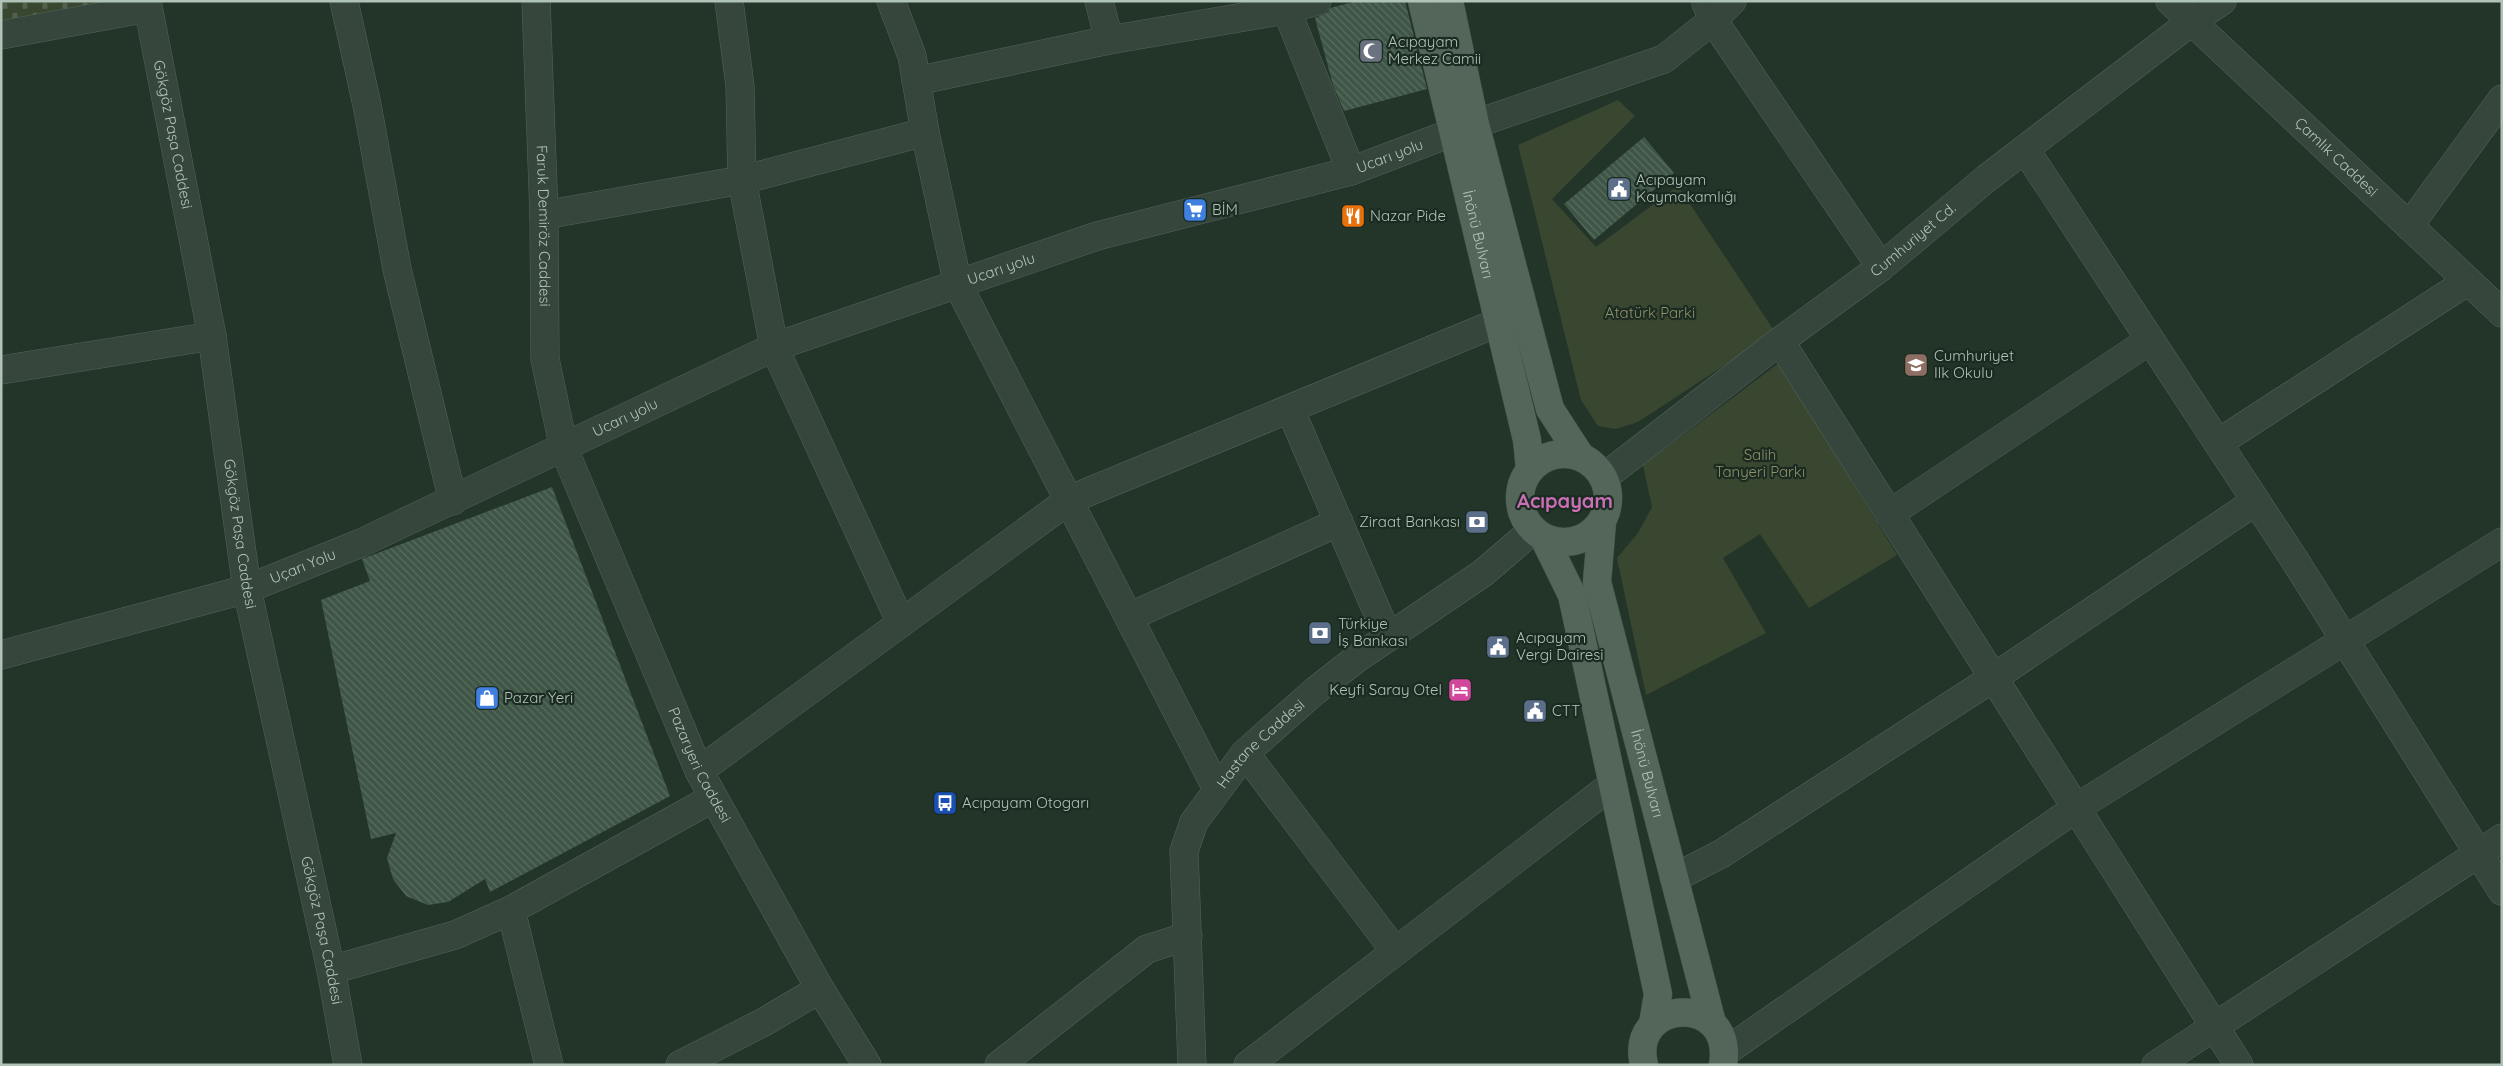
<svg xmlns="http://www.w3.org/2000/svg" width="2503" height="1066" viewBox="0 0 2503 1066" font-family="Quicksand,sans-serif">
<defs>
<pattern id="cemetery-stones" width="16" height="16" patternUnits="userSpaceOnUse" patternTransform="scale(1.25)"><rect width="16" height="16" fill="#394731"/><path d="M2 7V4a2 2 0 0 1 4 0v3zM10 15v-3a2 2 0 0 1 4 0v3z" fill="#53604d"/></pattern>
<pattern id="building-back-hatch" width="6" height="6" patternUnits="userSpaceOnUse" patternTransform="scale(1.25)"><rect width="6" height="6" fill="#3f5647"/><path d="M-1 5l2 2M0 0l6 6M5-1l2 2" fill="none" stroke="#586d5f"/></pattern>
</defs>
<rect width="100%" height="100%" fill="#233529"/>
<polygon fill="url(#cemetery-stones)" points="1,1 100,1 101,10 1,22"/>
<g fill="#394731">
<polygon points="1618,100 1635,116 1552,199 1596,247 1678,186 1775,332 1638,422 1616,429 1598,426 1581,400 1518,145"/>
<polygon points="1779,363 1897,555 1809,608 1760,534 1723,558 1766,633 1646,695 1617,558 1638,533 1652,507 1643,465"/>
</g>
<g fill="url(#building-back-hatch)">
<polygon points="1357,1 1405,1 1427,89 1344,111 1333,85 1315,18 1328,12 1330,8"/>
<polygon points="1644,137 1674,173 1594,240 1564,204"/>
<polygon points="552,487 670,796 490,892 485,879 448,902 428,905 406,896 393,879 387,858 396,833 371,839 321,600 370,581 362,559"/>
</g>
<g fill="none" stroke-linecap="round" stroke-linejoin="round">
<defs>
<g id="minor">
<path id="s1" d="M147,1L212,336L247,589L331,970L348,1065"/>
<polyline points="344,1 367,105 397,269 453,501"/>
<path id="s2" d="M536,1L544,215L545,359L564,449L699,771L820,989L867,1065"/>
<polyline points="729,1 740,86 742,180 774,347 901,623"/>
<polyline points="891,1 912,56 925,132 958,285 1217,789"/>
<polyline points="1099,1 1109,40"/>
<polyline points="1283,1 1351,171"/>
<path id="s3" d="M2170,1L2502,313"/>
<polyline points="1706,3 1713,20 1881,267"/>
<polyline points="1,35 148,8"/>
<polyline points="916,81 1109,40 1285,10 1317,1"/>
<polyline points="2025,149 2294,559 2502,891"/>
<polyline points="544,215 742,180 925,132"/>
<polyline points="2409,226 2502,99"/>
<polyline points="1780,341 2239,1065"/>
<polyline points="1,370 212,336"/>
<polyline points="1290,409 1388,637"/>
<polyline points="2218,443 2468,281"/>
<path id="s4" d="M1603,478L1780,341L1881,267L1987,178L2191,22L2222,1"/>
<polyline points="1889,514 2150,340"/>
<polyline points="1129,617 1339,522"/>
<path id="s5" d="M1,655L247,589L361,543L774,347L1097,236L1351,171L1475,124L1664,59L1713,20L1732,1"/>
<polyline points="1245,753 1395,951"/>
<polyline points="699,771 1069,500 1499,322"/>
<polyline points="1674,878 1721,854 1993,678 2256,501"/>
<polyline points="511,910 549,1065"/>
<polyline points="331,970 455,935 511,910 713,798"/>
<polyline points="1725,1052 2076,808 2502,542"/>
<polyline points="680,1065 764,1022 820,989"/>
<polyline points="999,1065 1147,949 1188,936"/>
<path id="s6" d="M1192,1065L1184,851L1194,822L1245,753L1315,691L1356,659L1483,573L1533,530"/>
<polyline points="1248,1065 1613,784"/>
<polyline points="2156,1065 2502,838"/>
</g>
<g id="major">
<path id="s7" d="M1422,1L1527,440L1530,469"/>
<polyline points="1449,1 1475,124 1550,409 1581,457"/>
<circle cx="1564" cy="498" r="44"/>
<path id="s8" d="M1602,522L1597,582L1712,1023"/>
<polyline points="1544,538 1572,595 1658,994 1653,1024"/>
<path d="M1644,1065C1628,998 1735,992 1723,1065"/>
</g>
</defs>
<use href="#minor" stroke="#53645a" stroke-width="29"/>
<use href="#major" stroke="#3f5045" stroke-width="29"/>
<use href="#minor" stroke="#36463c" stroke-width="28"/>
<use href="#major" stroke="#54665a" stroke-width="28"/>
</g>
<defs>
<symbol id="mosque-square" viewBox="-11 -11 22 22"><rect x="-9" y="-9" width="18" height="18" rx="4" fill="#6b7280" stroke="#1b2b21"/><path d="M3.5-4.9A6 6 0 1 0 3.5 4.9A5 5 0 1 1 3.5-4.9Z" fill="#fff"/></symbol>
<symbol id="civic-square" viewBox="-11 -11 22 22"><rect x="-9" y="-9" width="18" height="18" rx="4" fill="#5c6f8a" stroke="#1b2b21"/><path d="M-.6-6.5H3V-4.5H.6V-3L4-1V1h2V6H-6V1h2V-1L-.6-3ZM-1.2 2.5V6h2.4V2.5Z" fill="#fff"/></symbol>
<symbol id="supermarket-square" viewBox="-11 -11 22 22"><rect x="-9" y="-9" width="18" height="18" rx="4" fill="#3f7fe0" stroke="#1b2b21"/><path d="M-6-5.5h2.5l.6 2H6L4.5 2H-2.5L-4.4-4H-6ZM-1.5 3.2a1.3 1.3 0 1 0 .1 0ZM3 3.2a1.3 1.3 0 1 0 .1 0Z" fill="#fff"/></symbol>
<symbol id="restaurant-square" viewBox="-11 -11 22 22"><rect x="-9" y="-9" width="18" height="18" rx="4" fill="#e8710a" stroke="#1b2b21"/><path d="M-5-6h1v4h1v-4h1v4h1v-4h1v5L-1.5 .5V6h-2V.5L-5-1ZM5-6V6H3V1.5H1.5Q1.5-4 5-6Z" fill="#fff"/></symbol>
<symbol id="school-square" viewBox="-11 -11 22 22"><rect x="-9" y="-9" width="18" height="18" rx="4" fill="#8d6e63" stroke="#1b2b21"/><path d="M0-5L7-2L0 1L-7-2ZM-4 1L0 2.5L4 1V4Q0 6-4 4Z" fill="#fff"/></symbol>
<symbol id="bank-square" viewBox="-11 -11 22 22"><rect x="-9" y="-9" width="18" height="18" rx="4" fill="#5c6f8a" stroke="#1b2b21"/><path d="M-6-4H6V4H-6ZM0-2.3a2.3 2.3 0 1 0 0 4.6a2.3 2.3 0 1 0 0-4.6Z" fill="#fff"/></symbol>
<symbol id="hotel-square" viewBox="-11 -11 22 22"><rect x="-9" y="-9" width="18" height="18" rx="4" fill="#d1479c" stroke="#1b2b21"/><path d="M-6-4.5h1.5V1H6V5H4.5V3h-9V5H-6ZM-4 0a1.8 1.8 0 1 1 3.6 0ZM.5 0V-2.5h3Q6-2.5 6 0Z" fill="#fff"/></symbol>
<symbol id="shop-square" viewBox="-11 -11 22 22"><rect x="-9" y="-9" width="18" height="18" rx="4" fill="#3f7fe0" stroke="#1b2b21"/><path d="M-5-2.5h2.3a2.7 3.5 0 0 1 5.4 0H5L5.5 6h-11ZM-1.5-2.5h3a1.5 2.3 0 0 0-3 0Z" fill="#fff"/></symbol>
<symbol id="bus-square" viewBox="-11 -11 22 22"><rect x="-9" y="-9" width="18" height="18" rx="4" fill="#1a4fb4" stroke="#1b2b21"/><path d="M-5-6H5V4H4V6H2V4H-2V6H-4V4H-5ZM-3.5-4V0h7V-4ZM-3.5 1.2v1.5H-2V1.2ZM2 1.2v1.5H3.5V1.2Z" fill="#fff"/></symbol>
</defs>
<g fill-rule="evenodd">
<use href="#mosque-square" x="1357" y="37" width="28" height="28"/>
<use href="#civic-square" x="1605" y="175" width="28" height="28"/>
<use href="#supermarket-square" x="1181" y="196" width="28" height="28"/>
<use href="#restaurant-square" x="1339" y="202" width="28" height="28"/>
<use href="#school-square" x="1902" y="351" width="28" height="28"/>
<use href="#bank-square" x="1463" y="508" width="28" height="28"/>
<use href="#bank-square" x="1306" y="619" width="28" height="28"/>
<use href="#civic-square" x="1484" y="633" width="28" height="28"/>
<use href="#hotel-square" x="1446" y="676" width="28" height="28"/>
<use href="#shop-square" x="473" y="684" width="28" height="28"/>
<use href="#civic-square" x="1521" y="697" width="28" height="28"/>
<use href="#bus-square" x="931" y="789" width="28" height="28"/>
</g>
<g text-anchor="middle" stroke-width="4.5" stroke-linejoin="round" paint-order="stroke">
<g font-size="15" fill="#b0c3b7" stroke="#1b2b21" text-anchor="start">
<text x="1388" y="47">Acıpayam<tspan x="1388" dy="17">Merkez Camii</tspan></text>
<text x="1636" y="185">Acıpayam<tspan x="1636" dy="17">Kaymakamlığı</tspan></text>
<text x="1212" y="215">BİM</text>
<text x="1370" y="221">Nazar Pide</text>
<text x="1934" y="361">Cumhuriyet<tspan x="1934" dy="17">Ilk Okulu</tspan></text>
<text x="1460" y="527" text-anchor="end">Ziraat Bankası</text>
<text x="1338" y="629">Türkiye<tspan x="1338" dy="17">İş Bankası</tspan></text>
<text x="1516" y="643">Acıpayam<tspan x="1516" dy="17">Vergi Dairesi</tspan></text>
<text x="1442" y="695" text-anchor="end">Keyfi Saray Otel</text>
<text x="504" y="703">Pazar Yeri</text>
<text x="1552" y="716">CTT</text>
<text x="962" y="808">Acıpayam Otogarı</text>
</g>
<g font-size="15" fill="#b0c3b7" stroke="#1b2b21">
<text dy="5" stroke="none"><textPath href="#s1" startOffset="136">Gökgöz Paşa Caddesi</textPath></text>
<text dy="5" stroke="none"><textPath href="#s5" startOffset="1480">Ucarı yolu</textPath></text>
<text dy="5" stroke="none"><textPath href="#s3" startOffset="228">Çamlık Caddesi</textPath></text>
<text dy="5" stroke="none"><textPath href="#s2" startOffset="225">Faruk Demiröz Caddesi</textPath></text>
<text dy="5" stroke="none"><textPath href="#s7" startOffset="240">İnönü Bulvarı</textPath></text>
<text dy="5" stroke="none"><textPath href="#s4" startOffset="391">Cumhuriyet Cd.</textPath></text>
<text dy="5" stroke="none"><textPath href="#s5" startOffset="1075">Ucarı yolu</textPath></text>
<text dy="5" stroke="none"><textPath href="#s5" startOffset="670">Ucarı yolu</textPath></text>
<text dy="5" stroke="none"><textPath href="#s1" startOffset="541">Gökgöz Paşa Caddesi</textPath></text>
<text dy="5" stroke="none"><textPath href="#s5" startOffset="315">Uçarı Yolu</textPath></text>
<text dy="5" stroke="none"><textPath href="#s6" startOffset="348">Hastane Caddesi</textPath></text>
<text dy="5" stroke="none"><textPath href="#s2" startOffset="794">Pazaryeri Caddesi</textPath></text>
<text dy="5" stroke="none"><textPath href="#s8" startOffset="258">İnönü Bulvarı</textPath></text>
<text dy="5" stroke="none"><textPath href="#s1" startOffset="946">Gökgöz Paşa Caddesi</textPath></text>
</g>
<g font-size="15" fill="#91916a" stroke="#1b2b21">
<text x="1650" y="318">Atatürk Parki</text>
<text x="1760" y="460">Salih<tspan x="1760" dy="17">Tanyeri Parkı</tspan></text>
</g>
<g font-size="20" font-weight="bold" fill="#ca6fb8" stroke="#1b2b21">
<text x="1565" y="508">Acıpayam</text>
</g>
</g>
<rect width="2503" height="1066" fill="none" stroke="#b0c3b7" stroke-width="5"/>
</svg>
